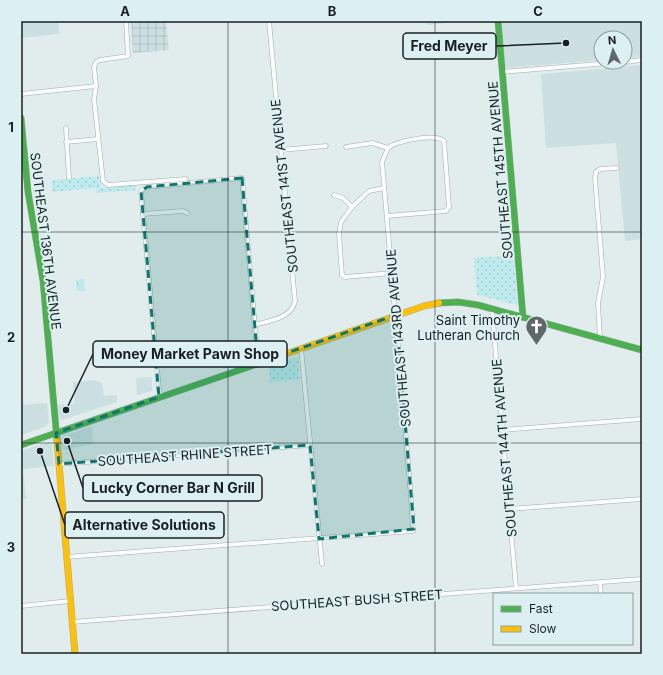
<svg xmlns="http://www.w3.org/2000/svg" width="663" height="675" font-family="Inter,sans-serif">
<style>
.built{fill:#cce0e1}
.industrial{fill:url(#industrial-grid)}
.grass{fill:url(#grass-dots)}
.park{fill:url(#park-crowns)}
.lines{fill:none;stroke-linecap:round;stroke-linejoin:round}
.street-casing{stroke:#a2abab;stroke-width:5}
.fast-casing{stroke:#a2abab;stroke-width:7}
.slow-casing{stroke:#a2abab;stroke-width:7}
.street{stroke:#fafcfc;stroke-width:4}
.fast{stroke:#4caf50;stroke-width:6}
.slow{stroke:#ffc107;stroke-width:6}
.marked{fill:#0f766e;fill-opacity:0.2;stroke:#0f766e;stroke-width:3;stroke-dasharray:8 5;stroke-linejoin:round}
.grid{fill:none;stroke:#192021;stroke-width:1;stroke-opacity:0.55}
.labels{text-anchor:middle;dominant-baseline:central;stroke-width:4;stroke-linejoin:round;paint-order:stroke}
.street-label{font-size:13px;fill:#192021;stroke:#dcf0f1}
.poi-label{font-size:13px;fill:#192021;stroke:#dcf0f1;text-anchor:end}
.leader{fill:none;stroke:#192021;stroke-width:1.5}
.callout-dot{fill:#192021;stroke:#dcf0f1;stroke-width:1.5}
.callout{fill:#dcf0f1;stroke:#192021;stroke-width:1.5}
.callout-label{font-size:14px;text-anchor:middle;font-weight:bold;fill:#192021}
.neatline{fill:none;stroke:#192021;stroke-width:1.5}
.grid-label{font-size:13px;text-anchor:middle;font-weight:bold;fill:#192021}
</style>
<defs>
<pattern id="industrial-grid" width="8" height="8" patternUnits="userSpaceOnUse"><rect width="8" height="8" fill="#cce0e1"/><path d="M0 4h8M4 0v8" fill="none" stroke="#afc0c1"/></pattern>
<pattern id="grass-dots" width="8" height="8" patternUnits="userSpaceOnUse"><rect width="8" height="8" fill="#beebee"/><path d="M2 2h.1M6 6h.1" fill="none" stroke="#a3c9cc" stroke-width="1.8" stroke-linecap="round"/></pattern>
<pattern id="park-crowns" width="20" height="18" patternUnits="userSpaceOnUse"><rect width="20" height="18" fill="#beebee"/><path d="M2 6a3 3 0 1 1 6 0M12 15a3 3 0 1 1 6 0" fill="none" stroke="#a3c9cc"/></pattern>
</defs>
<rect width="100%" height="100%" fill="#e1ecec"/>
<g class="built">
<polygon points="21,21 58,21 59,34 21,38"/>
<polygon points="427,21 466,21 427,25"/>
<polygon points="501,21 642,21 642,57 625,58 625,38 601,38 601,60 507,68 505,65"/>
<polygon points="642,65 642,239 625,241 616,143 546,148 541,74"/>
<polygon points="152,377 152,391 137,395 136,378"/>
<polygon points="95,380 102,383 104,396 117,395 117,402 62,420 59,417 58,405 74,404 73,382"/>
<polygon points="47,403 49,422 47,426 21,435 21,405"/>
<polygon points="92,426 93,444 63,450 61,440 64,436"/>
<polygon points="48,442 52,445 54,466 23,469 26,499 21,499 21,451"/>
</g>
<polygon class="industrial" points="131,21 166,21 169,50 133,53"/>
<g class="grass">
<polygon points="99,176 101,188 136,184 136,190 96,193 96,188 52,192 51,180"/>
<polygon points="513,255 518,305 477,295 474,258"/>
<polygon points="294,358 298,358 299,379 270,382 269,367"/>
</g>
<polygon class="park" points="84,279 85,291 77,291 76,280"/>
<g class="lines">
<defs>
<g id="street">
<polyline points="126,21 128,56 100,60 96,62 94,67 96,86 94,99 103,181 108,185 186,179"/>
<polyline points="625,62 642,60"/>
<polyline points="502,72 621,62"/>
<polyline points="21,94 96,86"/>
<polyline points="66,128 69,178"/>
<polyline points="66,142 98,139"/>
<path d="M346,147L372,143L388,148C397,141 435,133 444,141L449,207L446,211L387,216"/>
<polyline points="280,150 326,146"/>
<polyline points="384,188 369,191 352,207 341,222 339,234 342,275 345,277 392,273"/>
<polyline points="334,195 343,198 352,207"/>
<polyline points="143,214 183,211 187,213"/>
<polyline points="492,309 516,588"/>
<path d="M254,325C269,321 292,318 295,301L269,21"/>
<polyline points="600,338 598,303 603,277 595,178 596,172 600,169 617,168"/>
<polyline points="301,348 322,564"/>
<polyline points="161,396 159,390 141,191 147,187 242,178 258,363"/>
<polyline points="503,430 642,419"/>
<polyline points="59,464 310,445"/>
<polyline points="509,509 642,499"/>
<polyline points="66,557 413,531 411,497 382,162 388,148"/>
<polyline points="600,582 601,594"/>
<polyline points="21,606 70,601"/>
<polyline points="72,622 642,579"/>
</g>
<g id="fast">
<polyline points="498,21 523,317"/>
<polyline points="21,118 28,192 43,281 57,440"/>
<polyline points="439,303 458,302 478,305 642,350"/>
<polyline points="21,445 257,364"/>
</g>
<g id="slow">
<polyline points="257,364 424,306 439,303"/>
<polyline points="57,440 75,654"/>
</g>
</defs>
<use href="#street" class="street-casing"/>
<use href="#fast" class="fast-casing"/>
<use href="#slow" class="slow-casing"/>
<use href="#street" class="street"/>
<use href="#fast" class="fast"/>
<use href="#slow" class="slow"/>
</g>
<path class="marked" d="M242,178L258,363L396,315L414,529L319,539L310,445L59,464L56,433L159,397L141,191L147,187Z"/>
<path class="grid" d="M228,21V654M435,21V654M21,232H642M21,443H642"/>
<defs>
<symbol id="church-pin" viewBox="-11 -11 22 30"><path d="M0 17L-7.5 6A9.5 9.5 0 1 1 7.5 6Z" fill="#5f6768" stroke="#dcf0f1"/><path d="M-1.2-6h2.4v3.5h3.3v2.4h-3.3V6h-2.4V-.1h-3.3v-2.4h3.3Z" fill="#fff"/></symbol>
</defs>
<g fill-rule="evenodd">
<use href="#church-pin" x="524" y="314" width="25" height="34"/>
</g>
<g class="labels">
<g class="street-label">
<text transform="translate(500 170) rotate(-95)">SOUTHEAST 145TH AVENUE</text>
<text transform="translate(284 186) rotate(-96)">SOUTHEAST 141ST AVENUE</text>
<text transform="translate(46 241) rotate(83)">SOUTHEAST 136TH AVENUE</text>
<text transform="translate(398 338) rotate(-95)">SOUTHEAST 143RD AVENUE</text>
<text transform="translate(504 448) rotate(-95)">SOUTHEAST 144TH AVENUE</text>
<text transform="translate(185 455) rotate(-4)">SOUTHEAST RHINE STREET</text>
<text transform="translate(357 600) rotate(-4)">SOUTHEAST BUSH STREET</text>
</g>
<g class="poi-label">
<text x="520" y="320">Saint Timothy<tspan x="520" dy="15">Lutheran Church</tspan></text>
</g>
</g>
<path class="leader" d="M566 43L496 46M66 410L93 354M67 441L83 488M40 451L65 525"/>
<g class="callout-dot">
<circle cx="566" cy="43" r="4"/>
<circle cx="66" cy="410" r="4"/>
<circle cx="67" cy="441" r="4"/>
<circle cx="40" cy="451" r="4"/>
</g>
<g class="callout">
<rect x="403" y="33" width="93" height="26" rx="4"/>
<rect x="93" y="341" width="194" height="26" rx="4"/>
<rect x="83" y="475" width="179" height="26" rx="4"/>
<rect x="65" y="512" width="159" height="26" rx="4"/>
</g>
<g class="callout-label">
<text x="449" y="51">Fred Meyer</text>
<text x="190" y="359">Money Market Pawn Shop</text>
<text x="173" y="493">Lucky Corner Bar N Grill</text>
<text x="144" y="530">Alternative Solutions</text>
</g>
<rect width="663" height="675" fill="none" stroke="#dcf0f1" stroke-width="44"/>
<rect x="493" y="593" width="140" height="52" fill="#dcf0f1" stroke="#8e9d9e"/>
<rect x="501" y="606" width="20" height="6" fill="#4caf50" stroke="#8e9d9e"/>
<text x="529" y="613" font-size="12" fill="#192021">Fast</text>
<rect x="501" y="626" width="20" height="6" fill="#ffc107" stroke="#8e9d9e"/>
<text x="529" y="633" font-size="12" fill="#192021">Slow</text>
<g transform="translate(613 50) rotate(355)"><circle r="19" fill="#dcf0f1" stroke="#8e9d9e"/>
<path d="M0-3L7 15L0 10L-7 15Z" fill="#5f6768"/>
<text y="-6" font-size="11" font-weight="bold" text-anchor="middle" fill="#192021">N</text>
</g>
<rect x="22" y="22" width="619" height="631" class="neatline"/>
<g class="grid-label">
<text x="125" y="16">A</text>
<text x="332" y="16">B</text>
<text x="538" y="16">C</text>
<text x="11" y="132">1</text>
<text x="11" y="342">2</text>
<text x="11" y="552">3</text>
</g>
</svg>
